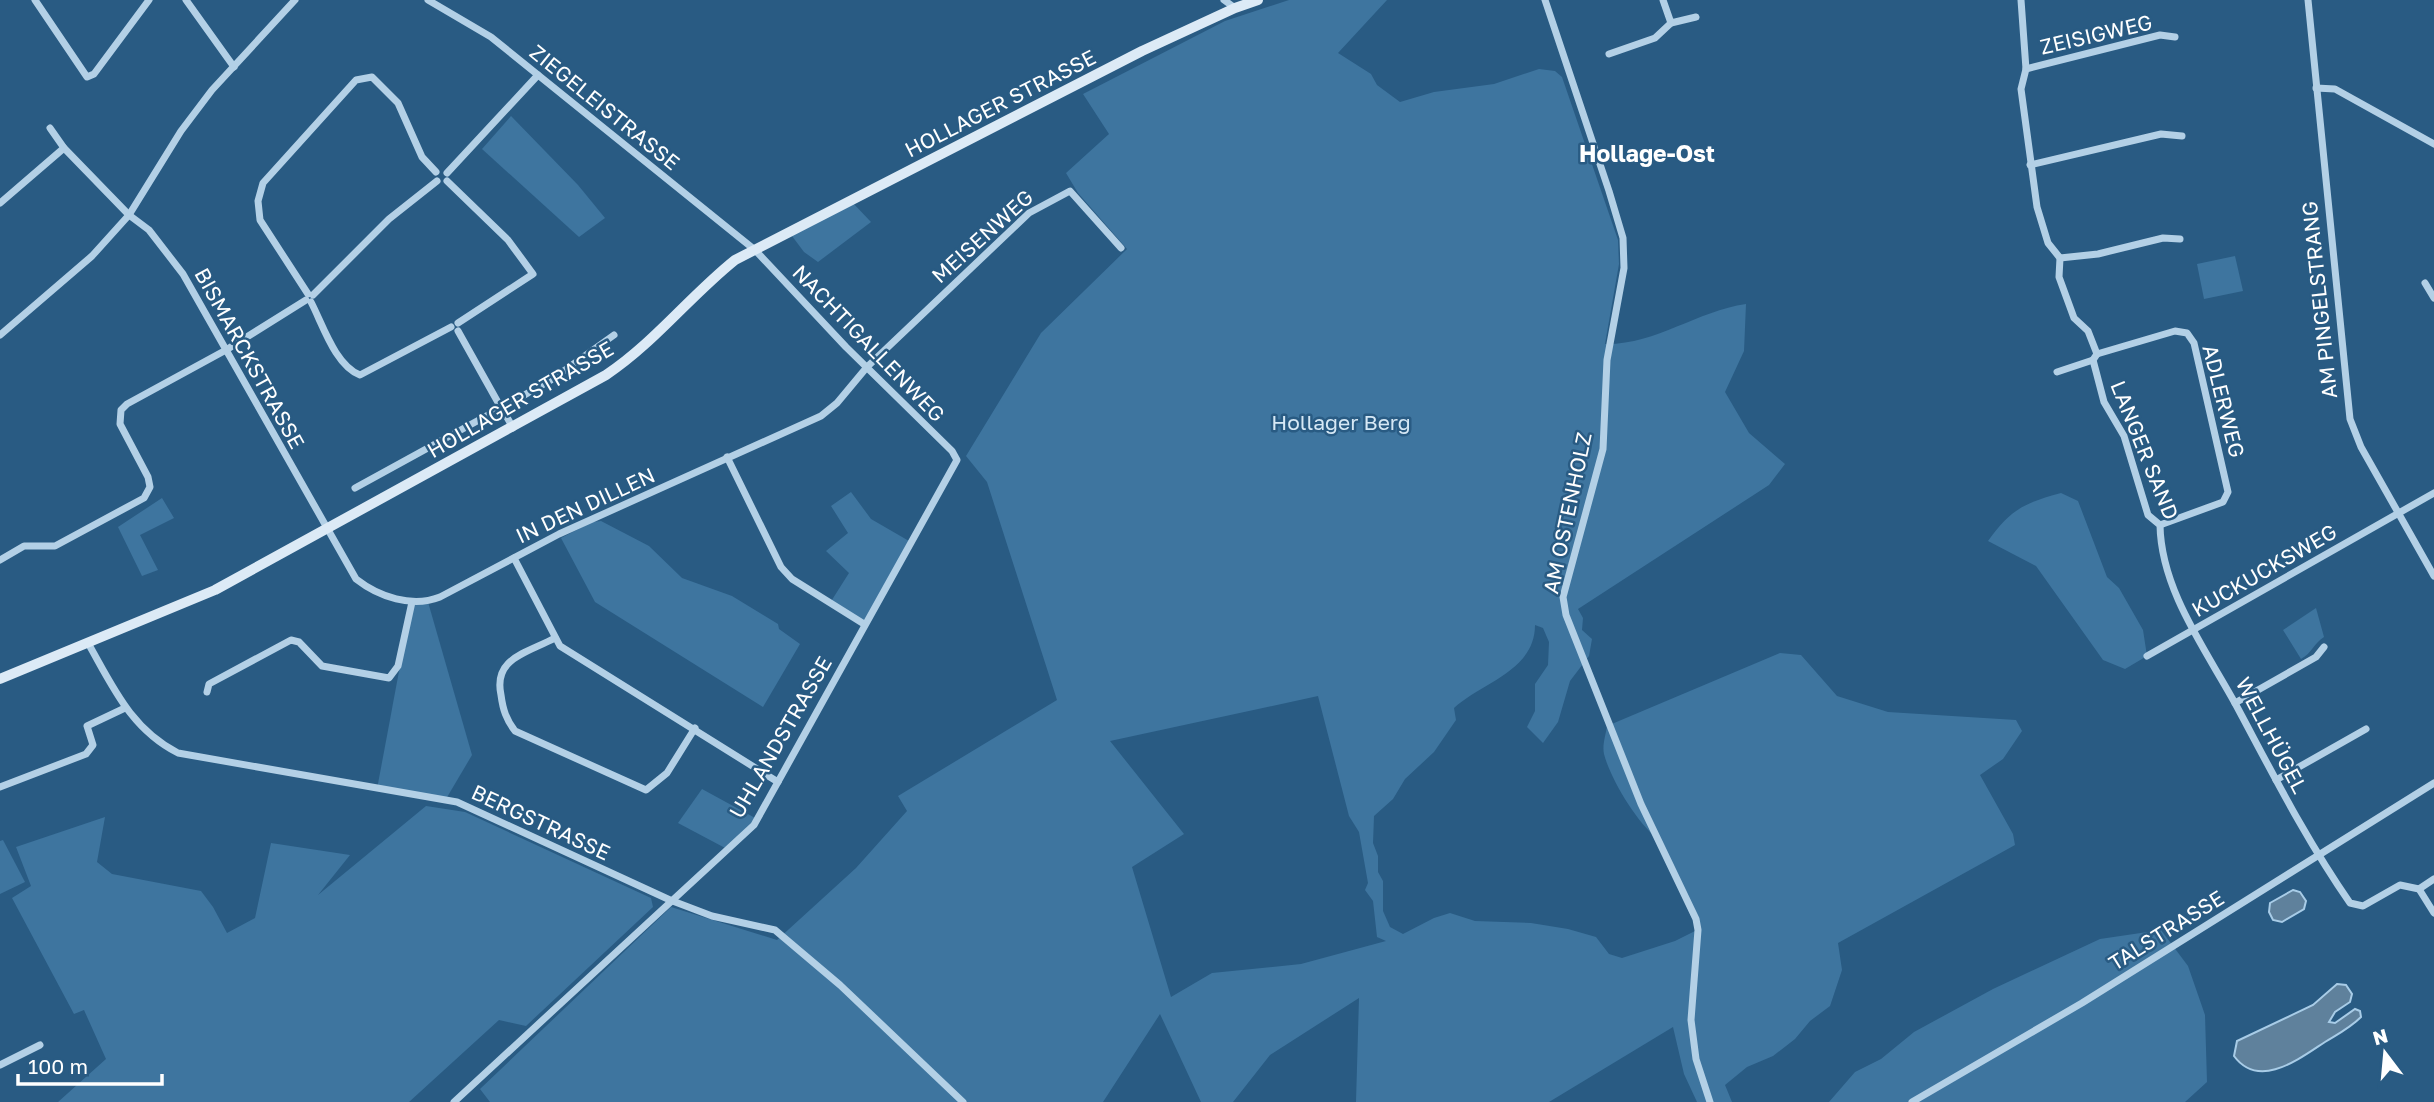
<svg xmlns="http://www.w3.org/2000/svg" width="2434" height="1102" font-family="'Golos Text',sans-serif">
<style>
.green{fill:#3e759f;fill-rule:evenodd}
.water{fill:#5f819c;stroke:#a8cce7;stroke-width:2}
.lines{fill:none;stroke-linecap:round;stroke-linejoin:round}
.minor{stroke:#b3d0e6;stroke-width:7}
.secondary{stroke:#dceaf6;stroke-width:10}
.labels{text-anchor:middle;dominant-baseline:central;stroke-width:5;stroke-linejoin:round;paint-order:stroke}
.street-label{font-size:21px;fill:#fff;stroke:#295b83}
.park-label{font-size:21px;fill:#d6e8f5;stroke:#295b83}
.neighbourhood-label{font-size:23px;font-weight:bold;fill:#fff;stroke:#295b83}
</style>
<rect width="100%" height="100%" fill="#295b83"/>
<g class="green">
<path d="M1289,0H1387L1338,53L1371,74L1377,85L1400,102L1434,92L1494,84L1539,69L1555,71L1562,77L1618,240L1619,264L1605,344C1655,345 1697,311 1746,304L1744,351L1725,392L1749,433L1785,464L1769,485L1578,609L1583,618L1582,630L1592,639L1589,656L1570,681L1558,722L1543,743L1527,727L1535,711V684L1548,665L1549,642L1543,628L1535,625C1535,671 1482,682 1454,708L1456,720L1434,752L1405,779L1393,799L1374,816L1373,843L1378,856V872L1383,881V911L1390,927L1403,934L1434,918L1450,913L1475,921L1531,923L1568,929L1596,937L1609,954L1622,958L1675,941L1697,930L1657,838C1637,823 1610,778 1604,754C1602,745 1606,734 1607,726L1780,653L1801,655L1837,696L1888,712L2016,720L2022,731L2003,759L1980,775L2013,834L2015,845L1838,943L1842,970L1830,1006L1810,1021L1795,1039L1773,1056L1747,1067L1725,1085L1732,1102H1697L1684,1074L1673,1027L1549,1102H1356L1359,998L1270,1055L1233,1102H1201L1160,1014L1103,1102H490L480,1089L671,907L777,940L856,868L907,811L898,796L1057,700L987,482L966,456L1041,333L1127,249L1078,193L1066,173L1109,134L1083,94L1225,21ZM1318,696L1349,816L1359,832L1368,883L1365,890L1373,901L1377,937L1386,941L1301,964L1212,973L1171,997L1132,867L1184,834L1110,741Z"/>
<polygon points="511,116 578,185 605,218 579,237 482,149"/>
<polygon points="851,201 871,222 818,262 804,252 789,232"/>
<polygon points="2235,256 2243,291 2204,299 2197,264"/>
<polygon points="851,492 871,519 909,541 864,624 830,603 849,573 826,551 848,533 831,506"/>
<path d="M2061,493L2078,501L2107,577L2119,588L2143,630L2147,656L2125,669L2103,660L2036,566L1988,541C2010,510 2024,503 2061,493Z"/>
<polygon points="162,498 174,518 140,535 158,570 142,576 118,527"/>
<polygon points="601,521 649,546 682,578 732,596 778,624 779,629 800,644 763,707 595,602 561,538 592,522"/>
<polygon points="412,602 428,602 472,755 446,799 377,789"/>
<path d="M2316,608L2324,637C2314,643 2312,653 2301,659L2283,630Z"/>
<polygon points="702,789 757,819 727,849 678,823"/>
<polygon points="426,806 465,812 651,898 653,907 526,1026 499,1020 409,1102 58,1102 106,1059 84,1010 74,1014 12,898 31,886 16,847 105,817 97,862 112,874 201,891 213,907 227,933 255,918 271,843 350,855 318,895"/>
<polygon points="3,840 25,882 0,894 0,841"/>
<polygon points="2161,930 2188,966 2205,1015 2207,1082 2185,1102 1829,1102 1855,1072 1881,1059 1914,1032 1993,989 2100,939"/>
</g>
<g class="water">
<polygon points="2293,890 2300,892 2306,901 2304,909 2282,922 2273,920 2269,912 2270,903"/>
<path d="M2337,984L2346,985L2352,994L2350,1002L2335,1012L2329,1022L2335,1023L2355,1009L2360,1011L2361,1017C2350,1028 2338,1034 2325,1042C2299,1059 2259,1090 2234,1056L2237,1041L2313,1005Z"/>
</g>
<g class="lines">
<g class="minor">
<polyline points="35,0 87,77 94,74 149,0"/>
<polyline points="186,0 234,67"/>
<polyline points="428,0 491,37 755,250 846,347 952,451 957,460 754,825 454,1102"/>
<polyline points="1224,0 1235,8"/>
<polyline points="1545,0 1609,191 1623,238 1624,268 1607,360 1603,449 1563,597 1566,615 1641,804 1696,919 1698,930 1691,1020 1696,1059 1710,1102"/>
<polyline points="1663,0 1671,23 1696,17"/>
<path d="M2021,0L2026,69L2021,89L2037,207L2048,243L2060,258L2059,277L2074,318L2088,331L2097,354L2093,360L2104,402L2124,436L2148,515L2160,525C2161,590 2206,650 2236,705C2272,772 2306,840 2350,903L2363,906L2400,885L2419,889L2434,913"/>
<polyline points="2308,0 2350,419 2361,447 2434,576"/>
<polyline points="1609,54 1655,38 1671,23"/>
<polyline points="2026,69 2160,35 2175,37"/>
<polyline points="2316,88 2335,89 2434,144"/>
<path d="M50,128L64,148L129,215L149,230L183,274L356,579C379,597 412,608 440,597L559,534L821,416L837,403L867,367L1029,213L1070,191L1121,248"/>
<polyline points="2030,165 2161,134 2182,136"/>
<polyline points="447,173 538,75"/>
<polyline points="447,181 508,240 533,274 458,323"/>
<polyline points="0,203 64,148"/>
<polyline points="2060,258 2098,254 2163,238 2180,239"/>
<polyline points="2425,283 2434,298"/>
<polyline points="308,294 260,220 258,201 263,183 356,80 372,77 398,103 422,157 436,172"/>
<polyline points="313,295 389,219 437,181"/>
<path d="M311,302C323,325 335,365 360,375L451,327"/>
<polyline points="458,331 500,406"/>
<polyline points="0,335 92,256 129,215 181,131 212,90 295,0"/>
<polyline points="2097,354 2175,331 2187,333 2194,343 2228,492 2223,502 2160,525"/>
<polyline points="2057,372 2093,360"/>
<polyline points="503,407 551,380 614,335"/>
<polyline points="503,410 513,428"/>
<polyline points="727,457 781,567 792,579 864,624"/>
<polyline points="355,488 499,409"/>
<polyline points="514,558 560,646 778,782"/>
<polyline points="0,560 24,546 55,546 144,498 150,487 148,477 120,424 121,410 127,404 226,350 306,300"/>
<path d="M555,638C527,653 493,658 501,695C503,710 506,719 515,731L646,790L667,773L695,728"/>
<path d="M88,643C113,687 131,729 178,753L457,802L670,900L712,916L775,930L840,985L963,1102"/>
<polyline points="2147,656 2434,493"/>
<polyline points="207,692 209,684 291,640 299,642 322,666 389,678 398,666 412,602"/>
<polyline points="2235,703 2316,657 2324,647"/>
<polyline points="2276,780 2366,729"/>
<polyline points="0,787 86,754 93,745 87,726 125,708"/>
<polyline points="2419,889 2434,879"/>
<polyline points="0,1065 40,1045"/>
<polyline points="1912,1102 2082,1003 2434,783"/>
</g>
<path class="secondary" d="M0,679L215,590L606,375C654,343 690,296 735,260L1142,51L1235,8L1258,0"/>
</g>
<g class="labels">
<g class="street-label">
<text transform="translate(2096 34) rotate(-13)">ZEISIGWEG</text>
<text transform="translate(1000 103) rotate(-27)">HOLLAGER STRASSE</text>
<text transform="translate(605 107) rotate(39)">ZIEGELEISTRASSE</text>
<text transform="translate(982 236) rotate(-42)">MEISENWEG</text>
<text transform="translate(2319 300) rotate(-96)">AM PINGELSTRANG</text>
<text transform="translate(869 343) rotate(46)">NACHTIGALLENWEG</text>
<text transform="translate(250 358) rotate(61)">BISMARCKSTRASSE</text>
<text transform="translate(520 399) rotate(-30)">HOLLAGER STRASSE</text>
<text transform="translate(2224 401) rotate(76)">ADLERWEG</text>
<text transform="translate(2145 450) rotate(68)">LANGER SAND</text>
<text transform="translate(585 505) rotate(-25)">IN DEN DILLEN</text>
<text transform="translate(1567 513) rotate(-78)">AM OSTENHOLZ</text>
<text transform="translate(2264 570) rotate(-30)">KUCKUCKSWEG</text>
<text transform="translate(2272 735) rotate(62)">WELLHÜGEL</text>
<text transform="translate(780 737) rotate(-60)">UHLANDSTRASSE</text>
<text transform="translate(541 822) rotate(25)">BERGSTRASSE</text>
<text transform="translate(2166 930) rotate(-32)">TALSTRASSE</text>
</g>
<g class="park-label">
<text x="1341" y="422">Hollager Berg</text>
</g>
<g class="neighbourhood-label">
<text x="1647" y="153">Hollage-Ost</text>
</g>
</g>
<g transform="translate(2385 1053) rotate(344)" stroke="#295b83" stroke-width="5" paint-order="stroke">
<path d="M0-5L12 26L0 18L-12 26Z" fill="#ffffff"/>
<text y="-10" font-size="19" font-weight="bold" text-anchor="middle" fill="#ffffff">N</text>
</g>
<path d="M18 1074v10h144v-10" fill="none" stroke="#ffffff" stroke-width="3.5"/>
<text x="28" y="1074" font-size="21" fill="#ffffff" stroke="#295b83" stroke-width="5" paint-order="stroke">100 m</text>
</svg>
